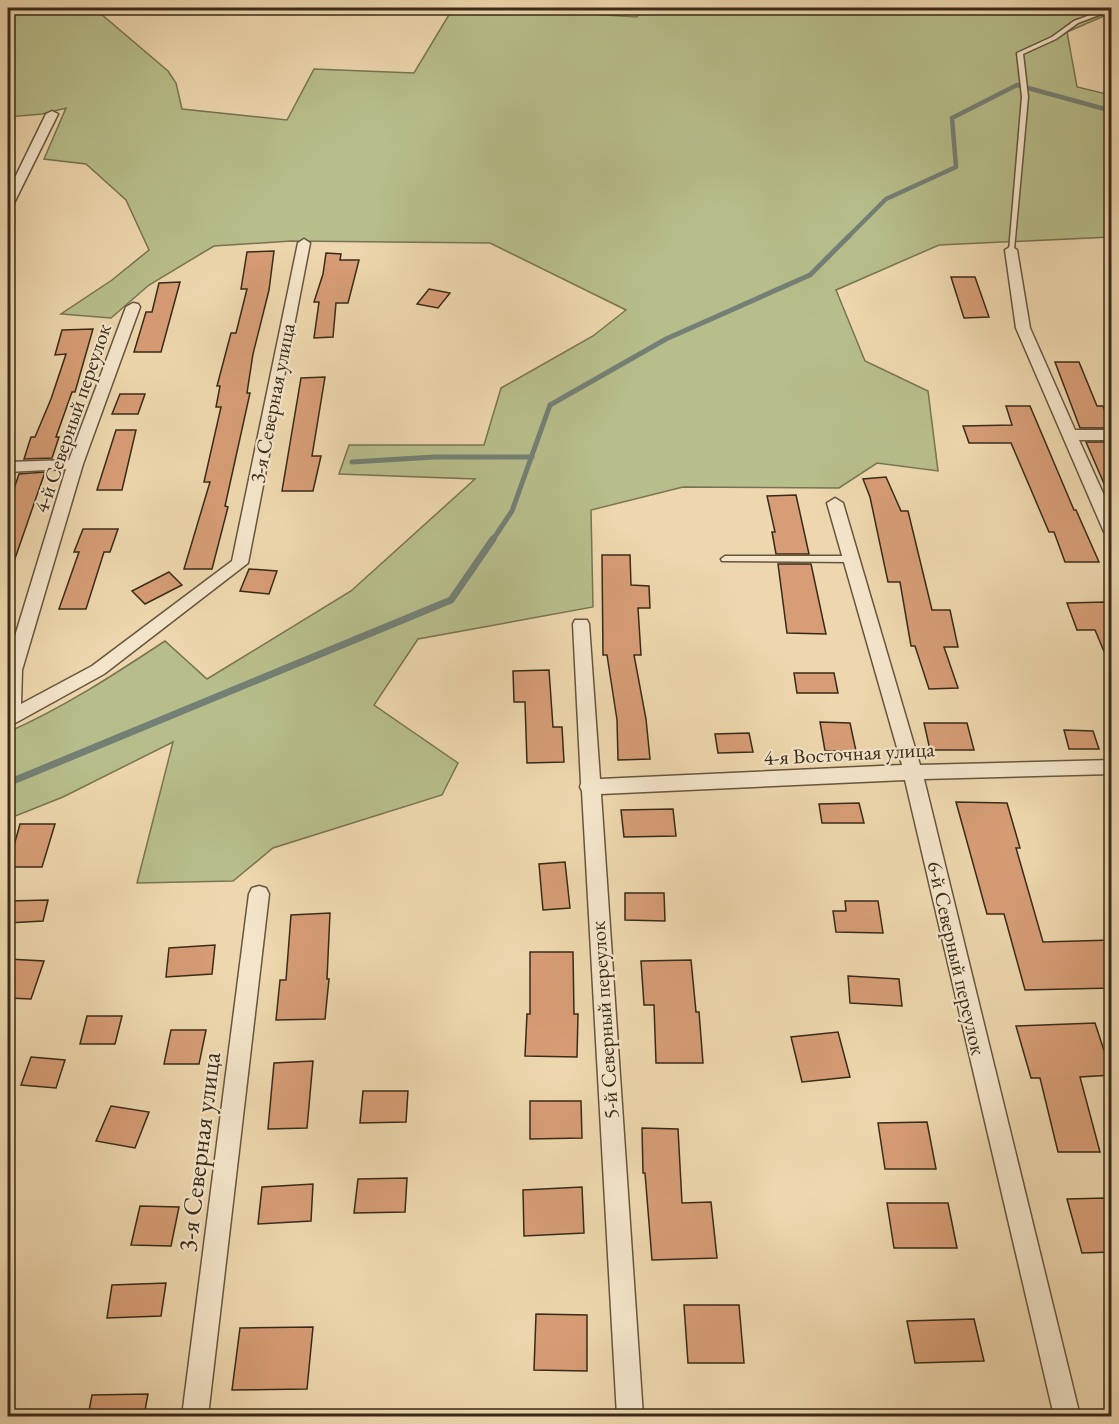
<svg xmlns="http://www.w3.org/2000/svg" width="1119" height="1424" font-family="'EB Garamond',serif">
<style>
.green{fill:#b7be8b;stroke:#787452;stroke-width:1.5}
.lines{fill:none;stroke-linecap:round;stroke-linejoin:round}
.stream-far2{stroke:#748075;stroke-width:4.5}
.stream-far1{stroke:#748075;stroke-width:5}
.stream{stroke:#748075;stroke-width:7}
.building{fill:#d79d76;stroke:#382b19;stroke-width:1.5}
.service-casing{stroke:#66563e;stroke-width:3}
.minor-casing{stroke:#66563e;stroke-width:3}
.service{fill:#f4e5ca;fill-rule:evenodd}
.minor{fill:#f4e5ca;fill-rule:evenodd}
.labels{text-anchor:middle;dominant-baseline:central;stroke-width:4.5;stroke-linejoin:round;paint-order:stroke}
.street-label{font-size:21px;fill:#382b19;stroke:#f4e5ca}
.near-street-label{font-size:26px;fill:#382b19;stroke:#f4e5ca}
</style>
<rect width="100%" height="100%" fill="#eed7ae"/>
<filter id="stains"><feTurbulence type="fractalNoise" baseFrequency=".00333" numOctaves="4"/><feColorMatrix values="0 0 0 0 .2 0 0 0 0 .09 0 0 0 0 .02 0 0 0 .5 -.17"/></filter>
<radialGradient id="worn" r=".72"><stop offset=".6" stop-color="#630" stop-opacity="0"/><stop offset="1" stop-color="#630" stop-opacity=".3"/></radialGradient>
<path class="green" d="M8,8H94L168,71L176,83L182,109L287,120L314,69L414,73L453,8H493L637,17L643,8H1106L1111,13L1067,32L1077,87L1111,95V237L939,245L836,290L865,361L928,391L938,471L877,463L839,488L683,487L591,510L593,607L418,639L374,705L458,763L442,795L273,848L233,881L137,883L173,742L63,797L8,819V732C63,708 115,674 165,641L207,679L351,591L475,479L339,474L349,445H484L501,388L593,336L626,310L490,243L291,241L214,246L149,285L111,318L61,314L112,280L149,250L126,200L86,164L44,159L66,108L42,114L8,117Z"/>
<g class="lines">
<polyline class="stream-far2" points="847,238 886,199 956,167 952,118 1017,85 1112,111"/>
<g class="stream-far1">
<polyline points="352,462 434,457 532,457"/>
<polyline points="492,541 512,511 550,405 666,339 810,275 849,236"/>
</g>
<polyline class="stream" points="8,783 451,600 493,539"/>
</g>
<g class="building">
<polygon points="274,251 269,290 253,354 247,393 250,393 225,506 228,507 212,569 184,569 210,482 204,482 221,407 216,407 220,386 217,386 231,333 236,333 247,289 241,289 247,252"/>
<polygon points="326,253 341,254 340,260 359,260 348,303 336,303 333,337 314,338 319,302 314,302 323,274"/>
<polygon points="951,277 975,277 989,317 964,318"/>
<polygon points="180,282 161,352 134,352 146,312 152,312 159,283"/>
<polygon points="429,289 450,293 438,308 417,304"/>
<polygon points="93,329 75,392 72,392 56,437 59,437 52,458 24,459 31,437 35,437 51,399 66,354 55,355 62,330"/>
<polygon points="1055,362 1079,362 1097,406 1103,406 1111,428 1080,428"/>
<polygon points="325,377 312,456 321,456 313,491 282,491 301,378"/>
<polygon points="120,394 145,394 138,414 112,414"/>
<polygon points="1006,406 1030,406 1074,510 1076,510 1099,562 1065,562 1054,532 1049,532 1011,443 969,443 963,426 1012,425"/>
<polygon points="116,430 136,430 122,490 97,490"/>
<polygon points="1086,442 1112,442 1112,502"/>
<polygon points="45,472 11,570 8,569 8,506 19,474"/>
<polygon points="886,477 901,511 908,511 932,610 950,610 958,647 944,647 958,688 929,689 915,646 911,646 900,582 888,582 870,497 863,479"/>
<polygon points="796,495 809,554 776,554 772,532 775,532 767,496"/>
<polygon points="83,529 118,529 110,552 104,552 86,609 59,609 79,552 74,552"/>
<polygon points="602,555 630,555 631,585 649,586 650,608 638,608 641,655 634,655 646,719 650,759 618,760 617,720 607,655 603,655"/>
<polygon points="778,564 811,564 826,634 787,633"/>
<polygon points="249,569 277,571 269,594 240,591"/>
<polygon points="169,572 182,585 145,604 132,591"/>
<polygon points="1105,602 1112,619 1111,668 1095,630 1077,630 1067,603"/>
<polygon points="549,670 553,727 562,727 564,762 527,763 525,702 514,702 513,671"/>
<polygon points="794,673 834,673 838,693 797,693"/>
<polygon points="820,722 850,723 856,751 825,751"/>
<polygon points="924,723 967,723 974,750 930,750"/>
<polygon points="1064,730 1093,731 1099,749 1069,749"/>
<polygon points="749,733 753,752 718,753 715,734"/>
<polygon points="956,802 1007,803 1020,848 1016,848 1043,942 1112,940 1112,988 1025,990 1004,914 987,914"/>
<polygon points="859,803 864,823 822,823 819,804"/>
<polygon points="673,809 676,836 624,837 621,810"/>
<polygon points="20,824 55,824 42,867 8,867"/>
<polygon points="565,862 570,908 543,910 539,864"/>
<polygon points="625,893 664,893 665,921 625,920"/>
<polygon points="48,900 43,921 8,923 8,901"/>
<polygon points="845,901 878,901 883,933 836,932 833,911 846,911"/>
<polygon points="330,913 327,979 329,979 325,1019 276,1020 280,980 286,980 291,915"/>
<polygon points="215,945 212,974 166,977 169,948"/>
<polygon points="530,952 573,952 574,1014 578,1014 577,1057 525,1056 527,1014 530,1014"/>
<polygon points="8,959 44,961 31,999 8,998"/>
<polygon points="691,960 696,1012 699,1012 703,1063 656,1063 654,1005 644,1005 641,961"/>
<polygon points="848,976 899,979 902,1006 850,1003"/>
<polygon points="87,1016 122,1016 115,1044 80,1044"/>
<polygon points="1095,1023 1112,1075 1080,1077 1100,1152 1058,1152 1040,1078 1031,1078 1016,1026"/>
<polygon points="171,1030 206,1030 199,1064 164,1064"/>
<polygon points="838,1032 850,1077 802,1082 791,1037"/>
<polygon points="31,1057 65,1060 56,1088 21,1085"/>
<polygon points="313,1061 307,1128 268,1129 274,1063"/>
<polygon points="363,1091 408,1091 406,1122 360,1123"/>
<polygon points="530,1101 581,1101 582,1138 530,1139"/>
<polygon points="111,1106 149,1112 135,1148 96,1141"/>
<polygon points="927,1122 936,1169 885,1169 878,1123"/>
<polygon points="642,1128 678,1129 682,1203 711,1202 717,1258 652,1260 645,1173 643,1173"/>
<polygon points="407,1178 405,1212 354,1213 358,1179"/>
<polygon points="313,1184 311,1221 258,1224 262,1187"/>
<polygon points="582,1187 584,1233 524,1236 523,1190"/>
<polygon points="1106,1198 1112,1218 1112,1252 1082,1253 1067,1199"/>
<polygon points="887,1203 948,1203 957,1248 894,1248"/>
<polygon points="140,1206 179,1207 171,1246 131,1245"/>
<polygon points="166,1283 161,1316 107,1318 112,1285"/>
<polygon points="684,1305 739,1305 744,1363 688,1363"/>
<polygon points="536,1314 587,1315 587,1371 534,1370"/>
<polygon points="974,1319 984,1361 915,1363 907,1321"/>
<polygon points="313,1327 307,1389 232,1390 240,1328"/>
<polygon points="148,1394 144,1416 88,1416 92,1395"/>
</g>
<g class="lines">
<defs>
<g id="service">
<polygon points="1109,8 1112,8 1112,10 1078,23 1056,39 1023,54 1028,97 1014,250 1009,251 1022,97 1017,53 1052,37 1074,21"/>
<polygon points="725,556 851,556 855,559 851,562 722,561 721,559"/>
</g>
<g id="minor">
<polygon points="52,111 58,114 14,203 8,207 8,192 46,114"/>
<polygon points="304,239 310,243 248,563 104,674 8,727 8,659 66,469 8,472 8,462 69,460 126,307 133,303 138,304 140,307 83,464 22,670 21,704 92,666 232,561 298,243"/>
<polygon points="1011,246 1017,250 1030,328 1075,430 1112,430 1112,440 1079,440 1112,513 1112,537 1104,532 1016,328 1005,250"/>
<polygon points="835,498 843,503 920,765 1112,760 1112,774 924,779 1080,1416 1054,1416 905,780 601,794 643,1416 617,1416 582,791 580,787 581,783 573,624 575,620 587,620 589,624 600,779 902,765 827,503"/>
<polygon points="259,886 266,888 269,894 208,1416 182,1416 249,894 252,888"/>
</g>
</defs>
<use href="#service" class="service-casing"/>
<use href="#minor" class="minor-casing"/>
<use href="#service" class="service"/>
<use href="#minor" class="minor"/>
</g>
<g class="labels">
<g class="street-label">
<text transform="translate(272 403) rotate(-79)">3-я Северная улица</text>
<text transform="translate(72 418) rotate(-71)">4-й Северный переулок</text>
<text transform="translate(849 753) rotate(-3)">4-я Восточная улица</text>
<text transform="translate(957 958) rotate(77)">6-й Северный переулок</text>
<text transform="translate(604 1020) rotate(-94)">5-й Северный переулок</text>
</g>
<g class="near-street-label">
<text transform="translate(199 1152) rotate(-83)">3-я Северная улица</text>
</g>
</g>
<rect width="1119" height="1424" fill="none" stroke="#eed7ae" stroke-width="30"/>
<rect x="9" y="9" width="1101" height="1406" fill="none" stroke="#382b19" stroke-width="3"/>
<rect x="15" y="15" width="1089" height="1394" fill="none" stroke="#382b19" stroke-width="1.5"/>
<rect width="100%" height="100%" filter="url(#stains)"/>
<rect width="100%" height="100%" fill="url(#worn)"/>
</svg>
